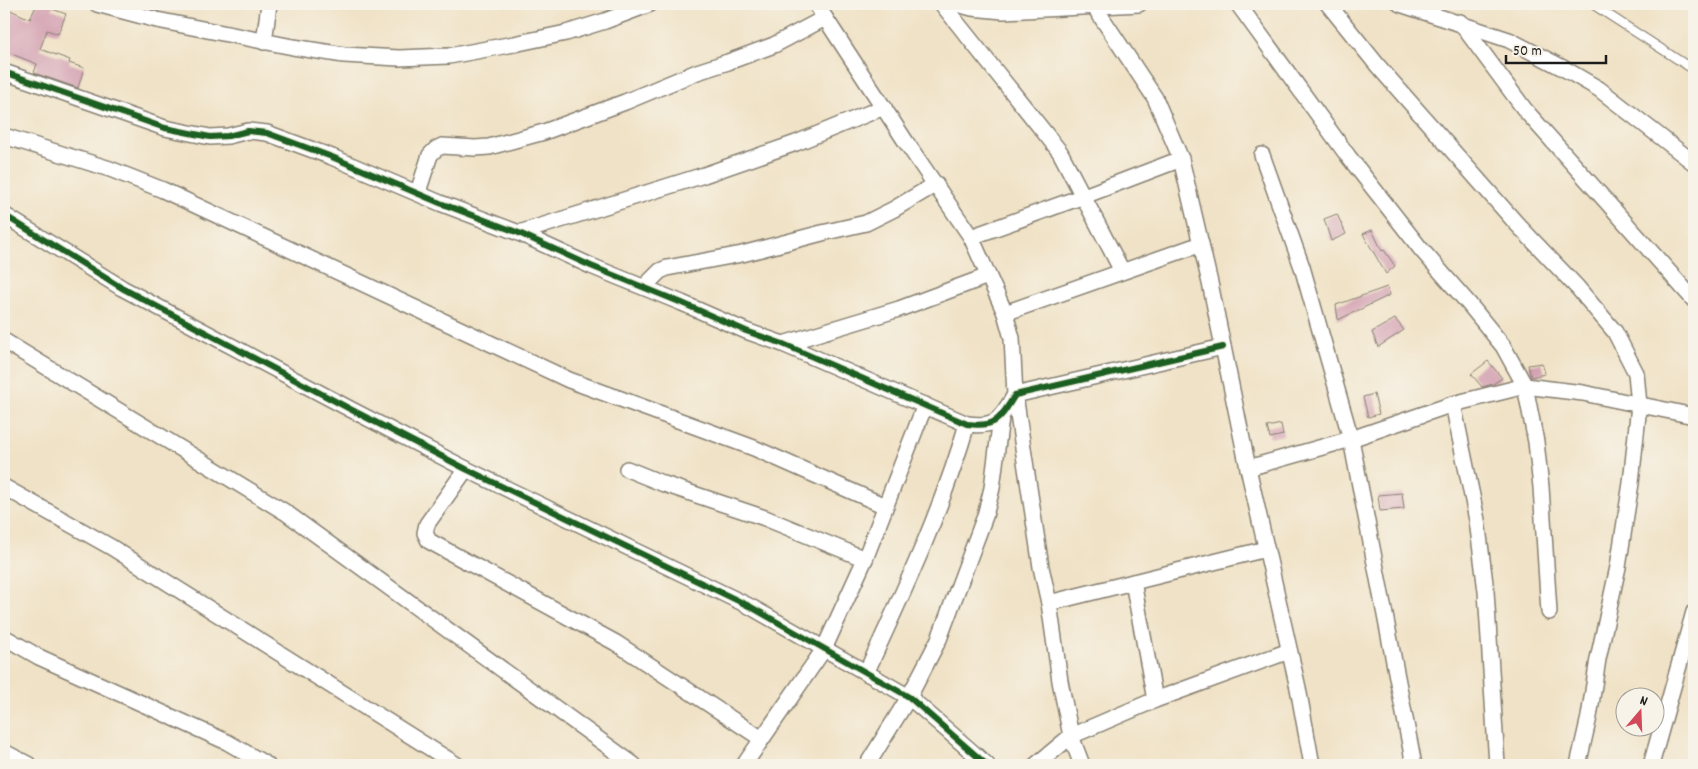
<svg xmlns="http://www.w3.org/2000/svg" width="1698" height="769" font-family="Dekko,sans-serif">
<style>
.building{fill:#d4a3b3}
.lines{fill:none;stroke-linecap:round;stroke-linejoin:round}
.service-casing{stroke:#867f71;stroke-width:10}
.minor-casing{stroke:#867f71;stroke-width:18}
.service{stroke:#fff;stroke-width:8}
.minor{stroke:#fff;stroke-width:15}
.cycleway-casing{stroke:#f7f3e8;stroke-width:9}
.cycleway{stroke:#1b5e20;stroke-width:6}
</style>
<rect width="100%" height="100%" fill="#f7f3e8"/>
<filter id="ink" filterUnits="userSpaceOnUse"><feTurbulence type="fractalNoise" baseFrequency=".02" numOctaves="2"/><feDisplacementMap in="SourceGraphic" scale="10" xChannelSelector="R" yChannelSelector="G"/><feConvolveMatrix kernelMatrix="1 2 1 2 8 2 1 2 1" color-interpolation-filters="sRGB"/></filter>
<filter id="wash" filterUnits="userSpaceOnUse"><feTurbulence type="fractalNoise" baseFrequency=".0096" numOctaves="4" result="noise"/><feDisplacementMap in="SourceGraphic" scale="20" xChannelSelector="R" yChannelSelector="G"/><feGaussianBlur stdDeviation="1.12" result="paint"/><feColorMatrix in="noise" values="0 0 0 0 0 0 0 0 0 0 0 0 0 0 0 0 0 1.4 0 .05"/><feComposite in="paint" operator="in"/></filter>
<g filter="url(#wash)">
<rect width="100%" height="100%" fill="#f0e2c6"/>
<g id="blocks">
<g class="building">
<polygon points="37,4 54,4 52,9 66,14 58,34 47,30 40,49 70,60 69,63 84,68 78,88 34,73 37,64 4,51 4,7 30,19"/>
<polygon points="1337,214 1346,234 1331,241 1324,219"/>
<polygon points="1372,230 1382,251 1384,250 1395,266 1386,274 1363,234"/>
<polygon points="1387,287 1390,295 1338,320 1336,305"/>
<polygon points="1395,319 1404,330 1378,347 1372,332"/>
<polygon points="1488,361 1502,378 1493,384 1482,387 1471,374"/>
<polygon points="1542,363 1545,374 1531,377 1528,365"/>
<polygon points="1374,394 1379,414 1368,417 1363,397"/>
<polygon points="1281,424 1283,435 1270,438 1267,427"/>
<polygon points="1402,493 1404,509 1380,511 1378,495"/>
</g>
</g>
</g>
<g filter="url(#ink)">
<use href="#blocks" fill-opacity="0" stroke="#867f71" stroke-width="1"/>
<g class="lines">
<defs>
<polyline id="service" points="1592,4 1694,70"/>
<g id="minor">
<polyline points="97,4 157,20 293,47 344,55 399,58 449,56 514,44 566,33 605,21 650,4"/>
<polyline points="816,4 906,142 971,237 1005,313 1012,338 1015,395 1041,567 1049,603 1060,681 1071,736 1082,765"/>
<polyline points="942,4 1060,152 1122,271"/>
<polyline points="957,4 972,8 1003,11 1139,4"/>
<polyline points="1238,4 1348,156 1420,248 1469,304 1503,346 1525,386 1536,442 1541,487 1549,612"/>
<polyline points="1328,4 1378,66 1516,223 1577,287 1615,332 1636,373 1639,405 1631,483 1618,567 1598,659 1589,717 1578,765"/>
<polyline points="1400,4 1509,40 1563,68 1599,89 1694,163"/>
<polyline points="1094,6 1155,98 1181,159 1210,283 1248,468 1298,688 1312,765"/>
<polyline points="1460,22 1525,110 1694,300"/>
<polyline points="264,42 269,4"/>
<path d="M4,72L165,128L210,137L228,136L248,131L267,133L332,157L440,203L519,233L591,266L682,303L746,331L783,344L967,424C998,428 1000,418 1015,395L1223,347"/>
<polyline points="4,136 110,169 163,190 569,380 754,448 885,506"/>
<polyline points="1262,155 1302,267 1351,439 1414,765"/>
<polyline points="418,192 430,155 436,149 442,146 475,148 489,147 544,132 625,102 697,72 728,62 774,45 825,18"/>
<polyline points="4,215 122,288 350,409 466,469 751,607 909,697 987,765"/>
<polyline points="519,233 704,175 796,143 884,107"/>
<polyline points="971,237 1084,196 1181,159"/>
<polyline points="644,287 660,271 667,268 742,254 822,233 866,223 894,209 936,184"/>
<polyline points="1005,313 1201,244"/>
<polyline points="4,341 285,512 634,765"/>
<polyline points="783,344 899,309 988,276"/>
<polyline points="1453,404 1477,520 1486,591 1497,765"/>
<polyline points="1248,468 1351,439 1453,404 1525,386 1583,393 1694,416"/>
<polyline points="466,469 427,524 425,533 429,541 616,643 762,739"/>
<polyline points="627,469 664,484 765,518 865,559"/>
<polyline points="4,487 111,547 457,765"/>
<polyline points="1133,582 1155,700"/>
<polyline points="1049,603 1266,549"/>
<polyline points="4,637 39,657 227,742 267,765"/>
<path d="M866,673C904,591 942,510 967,424"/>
<polyline points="4,752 29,765"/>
<polyline points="744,765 824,649 865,559 925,405"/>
<polyline points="867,765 909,697 939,639 985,516 992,488 1001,417"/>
<polyline points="1036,765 1071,736 1155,700 1289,651"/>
<polyline points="1651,765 1694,612"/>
</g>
</defs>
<use href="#service" class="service-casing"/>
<use href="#minor" class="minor-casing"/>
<use href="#service" class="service"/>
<use href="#minor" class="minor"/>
<defs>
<g id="cycleway">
<path d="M4,72L165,128L210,137L228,136L248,131L267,133L332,157L440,203L519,233L591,266L682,303L746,331L783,344L967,424C998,428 1000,418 1015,395L1223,347"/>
<polyline points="4,215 122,288 350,409 466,469 751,607 909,697 987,765"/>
</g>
</defs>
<use href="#cycleway" class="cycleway-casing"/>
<use href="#cycleway" class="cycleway"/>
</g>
</g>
<rect width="1698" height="769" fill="none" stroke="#f7f3e8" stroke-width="20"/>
<g transform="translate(1640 712) rotate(19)"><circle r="24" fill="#f7f3e8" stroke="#9f9d96"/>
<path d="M0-4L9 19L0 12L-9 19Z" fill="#d1495b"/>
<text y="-8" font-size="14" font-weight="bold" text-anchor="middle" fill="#1c1c1c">N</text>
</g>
<path d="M1506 55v8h100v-8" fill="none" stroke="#1c1c1c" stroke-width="2.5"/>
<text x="1513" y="55" font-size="15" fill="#1c1c1c" stroke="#f7f3e8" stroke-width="4" paint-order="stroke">50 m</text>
</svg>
